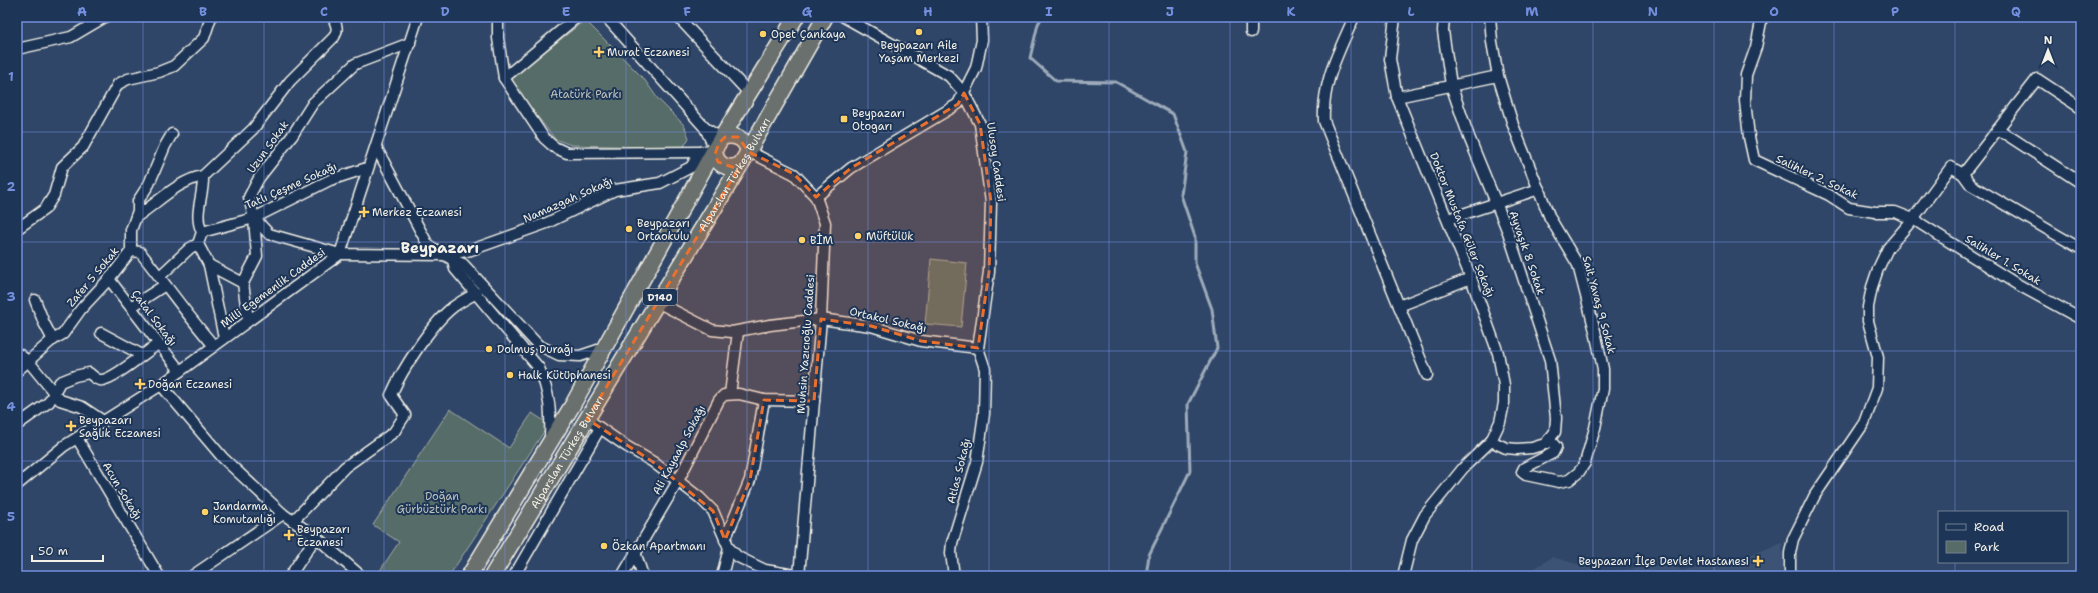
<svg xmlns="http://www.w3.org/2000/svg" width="2098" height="593" font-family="'Shantell Sans',sans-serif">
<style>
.built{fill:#3c5274}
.green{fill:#576c67;stroke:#a6aea8}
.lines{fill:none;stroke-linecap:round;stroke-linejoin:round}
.stream{stroke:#9eabba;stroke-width:3}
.minor-casing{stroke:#f4f1e8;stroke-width:13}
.highway-casing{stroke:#f4f1e8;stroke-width:18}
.minor{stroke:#1d3557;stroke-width:10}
.highway{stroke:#6b706d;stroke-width:15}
.marked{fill:#ea702d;fill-opacity:0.2;stroke:#ea702d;stroke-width:3;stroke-dasharray:8 5;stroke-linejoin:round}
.grid{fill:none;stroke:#738fde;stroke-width:1;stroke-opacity:0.55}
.poi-dot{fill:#ffd166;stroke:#1d3557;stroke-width:1.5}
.labels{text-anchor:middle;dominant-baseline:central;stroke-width:4;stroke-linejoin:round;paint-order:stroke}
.shield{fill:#1d3557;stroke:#b4b9bc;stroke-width:1}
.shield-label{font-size:10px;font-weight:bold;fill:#f4f1e8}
.poi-label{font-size:11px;fill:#f4f1e8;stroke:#1d3557;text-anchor:start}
.park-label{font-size:11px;fill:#bdc2bb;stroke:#1d3557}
.street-label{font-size:11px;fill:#f4f1e8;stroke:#1d3557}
.district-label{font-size:15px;font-weight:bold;fill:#f4f1e8;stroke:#1d3557}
.neatline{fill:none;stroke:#738fde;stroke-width:1.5}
.grid-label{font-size:13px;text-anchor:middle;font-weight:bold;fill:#738fde}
</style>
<rect width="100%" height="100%" fill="#2f4668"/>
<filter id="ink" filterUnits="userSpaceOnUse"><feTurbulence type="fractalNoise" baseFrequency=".025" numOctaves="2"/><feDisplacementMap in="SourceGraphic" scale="8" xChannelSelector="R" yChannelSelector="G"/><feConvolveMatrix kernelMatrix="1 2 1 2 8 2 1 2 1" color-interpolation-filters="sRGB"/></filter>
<g filter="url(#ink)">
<polygon class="built" points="1782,543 1783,576 1528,576 1529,572 1552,557 1606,572 1672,564 1682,571 1722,565"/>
<g class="green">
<polygon points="585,20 644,79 658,99 684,125 689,138 683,148 571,145 555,139 509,80"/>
<polygon points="931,259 967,263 961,327 925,324"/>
<polygon points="450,409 509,448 532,413 549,424 449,576 385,576 379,572 399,542 373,525"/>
</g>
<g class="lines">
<polyline class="stream" points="1042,17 1038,24 1030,58 1056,81 1116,82 1173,114 1187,152 1181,195 1195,237 1195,263 1212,309 1217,348 1188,404 1190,471 1149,555 1146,576"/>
<defs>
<g id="minor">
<polyline points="498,17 498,38 504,78 544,138 554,147 567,153 700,152"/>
<polyline points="606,17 705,128"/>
<polyline points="678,17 750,94"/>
<polyline points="844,17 949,76 964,93 980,124 991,202 989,272 978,348 985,369 984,414 977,462 952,543 951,553 954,576"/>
<polyline points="1251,17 1251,32"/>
<path d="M1354,17C1339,52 1322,81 1324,121L1427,375"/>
<polyline points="1395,17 1390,59 1397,97 1471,278 1498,353 1504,385 1504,403 1500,422 1491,441 1464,467 1425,515 1412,540 1403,576"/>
<polyline points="1444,17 1443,31 1451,85 1469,137 1508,232 1550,360 1556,418 1555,432 1545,444 1532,448 1517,449 1506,448 1491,441"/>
<polyline points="1490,17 1492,42 1498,76 1513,125 1550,218 1578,265 1595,331 1603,369 1603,389 1595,428 1585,463 1579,472 1569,480 1559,482 1526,475 1522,472 1524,468 1553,453 1556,447 1549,439"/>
<polyline points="1762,17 1756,47 1746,75 1745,101 1749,137 1754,160 1829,195 1849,208 1875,212 1895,212 1913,219 2015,283 2081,319"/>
<polyline points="17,49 71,37 105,17"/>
<polyline points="504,78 577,17"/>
<polyline points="1397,97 1498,76"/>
<polyline points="1998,129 2081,183"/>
<polyline points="376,147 428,245 453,260 463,264 538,345 559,355 580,356 604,348"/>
<polyline points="748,151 794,174 816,197 825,223 821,319 799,576"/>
<polyline points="1963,174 1971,185 2081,249"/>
<path d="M203,176C204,196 193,214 202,232L198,244L209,265L224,338"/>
<polyline points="816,197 851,168 958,104 976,68 982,40 981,17"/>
<path d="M136,217C156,204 179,180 203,176L253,129L290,81L334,37C339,29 336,25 333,17"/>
<polyline points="254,218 269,234 340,254 445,255 471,250 547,223 615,190 660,183 691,167 700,152 715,149 705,128 721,138"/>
<polyline points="1448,219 1539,189"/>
<polyline points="17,229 45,209 54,195 62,167 83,147 118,84 128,79 159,72 174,66 204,38 211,17"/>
<polyline points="202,232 254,218 330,180 367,168"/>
<path d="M131,251L140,252C165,283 187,315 214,346"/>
<path d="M453,260L455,269L539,368C550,394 551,412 550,440"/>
<polyline points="209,265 243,283"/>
<polyline points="160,276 190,248 198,244"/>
<polyline points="109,279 180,371"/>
<polyline points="35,300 44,323 53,340"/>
<polyline points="657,302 712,330 732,332 770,325 821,319 871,326 921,341 978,348"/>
<polyline points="1399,306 1471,278"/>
<polyline points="131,307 165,285"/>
<polyline points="248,320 243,283 257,256 254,218 249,197 259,178 292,136 313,103 355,64 410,43"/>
<polyline points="101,333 142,355"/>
<polyline points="17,355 20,355 29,362 60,400 82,407 103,421"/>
<polyline points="17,371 51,341 63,334 81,309 109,279 131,251 131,230 138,211 138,201 149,184 165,146 172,134"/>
<polyline points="161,385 223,458 283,514 316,537 361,576"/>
<polyline points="730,394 738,332"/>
<polyline points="587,419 626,446 653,462 700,498 713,511 729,548 738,557 765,570 801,576"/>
<path d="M17,425L49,402L60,382L75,376L89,373C93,376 97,381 102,380C114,379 146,352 158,344"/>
<polyline points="77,438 159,576"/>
<polyline points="17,485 64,446 161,385 340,254 418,17"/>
<path d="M293,521L345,467L394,432L405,415L391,395C402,370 431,324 453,307C460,302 469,297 477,293"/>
<polyline points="725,540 750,480 764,400"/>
<polyline points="635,552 643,576"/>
<polyline points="192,576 283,514"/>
<polyline points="290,576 316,537"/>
<polyline points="514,576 600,428"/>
<polyline points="622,576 678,481 719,400 724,395 739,394 764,400 814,401"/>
<polyline points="722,576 729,548"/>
<polyline points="1790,576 1790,553 1793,539 1815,495 1864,423 1877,388 1878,357 1868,321 1868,307 1872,287 1878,269 1888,248 1913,219 1951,167 1963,174 2037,79 2081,108"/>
</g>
<g id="highway">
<path d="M721,138C733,133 746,138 748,151"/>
<path d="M715,149C714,164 728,172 741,164"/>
<polyline points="469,576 572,406 717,145 796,17"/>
<path id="s1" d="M492,576L744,159L825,17"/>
</g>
</defs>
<use href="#minor" class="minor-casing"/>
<use href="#highway" class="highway-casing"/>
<use href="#minor" class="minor"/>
<use href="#highway" class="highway"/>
</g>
</g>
<path class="marked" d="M964,93L980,124L991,202L989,272L978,348L921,341L871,326L821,319L814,401L764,400L750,480L725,540L713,511L653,462L587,419L738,169L718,162L715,154L719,143L725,137H738L749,152L794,174L816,197L851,168L958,104Z"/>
<path class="grid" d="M143,17V576M264,17V576M384,17V576M505,17V576M626,17V576M747,17V576M868,17V576M989,17V576M1109,17V576M1230,17V576M1351,17V576M1472,17V576M1593,17V576M1714,17V576M1834,17V576M1955,17V512M17,132H2081M17,242H2081M17,351H2081M17,461H2081M1955,562V576"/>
<g class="poi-dot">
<circle cx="919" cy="32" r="4"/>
<circle cx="763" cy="34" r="4"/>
<path d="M597 46h4v4h4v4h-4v4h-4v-4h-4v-4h4z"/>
<rect x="840" y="115" width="8" height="8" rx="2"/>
<path d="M362 206h4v4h4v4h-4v4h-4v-4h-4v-4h4z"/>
<circle cx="629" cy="229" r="4"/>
<circle cx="858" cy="236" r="4"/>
<circle cx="802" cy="240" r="4"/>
<circle cx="489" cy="349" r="4"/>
<circle cx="510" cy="375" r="4"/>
<path d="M138 378h4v4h4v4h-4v4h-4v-4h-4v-4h4z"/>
<path d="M69 420h4v4h4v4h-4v4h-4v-4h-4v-4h4z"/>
<circle cx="205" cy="512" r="4"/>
<path d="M287 529h4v4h4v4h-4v4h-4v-4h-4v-4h4z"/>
<circle cx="604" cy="546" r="4"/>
<path d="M1756 555h4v4h4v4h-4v4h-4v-4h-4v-4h4z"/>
</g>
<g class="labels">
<rect class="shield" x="643" y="289" width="34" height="16" rx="3"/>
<g class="shield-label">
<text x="660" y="297">D140</text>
</g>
<g class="poi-label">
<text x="771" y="34">Opet Çankaya</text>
<text x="919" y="45" text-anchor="middle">Beypazarı Aile<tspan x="919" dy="13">Yaşam Merkezi</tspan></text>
<text x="607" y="52">Murat Eczanesi</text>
<text x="852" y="113">Beypazarı<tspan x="852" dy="13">Otogarı</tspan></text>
<text x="372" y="212">Merkez Eczanesi</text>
<text x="637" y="223">Beypazarı<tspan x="637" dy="13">Ortaokulu</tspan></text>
<text x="866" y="236">Müftülük</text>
<text x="810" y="240">BİM</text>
<text x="497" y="349">Dolmuş Durağı</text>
<text x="518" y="375">Halk Kütüphanesi</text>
<text x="148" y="384">Doğan Eczanesi</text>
<text x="79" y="420">Beypazarı<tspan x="79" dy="13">Sağlık Eczanesi</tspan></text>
<text x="213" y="506">Jandarma<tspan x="213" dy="13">Komutanlığı</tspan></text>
<text x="297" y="529">Beypazarı<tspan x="297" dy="13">Eczanesi</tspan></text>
<text x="612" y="546">Özkan Apartmanı</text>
<text x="1749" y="561" text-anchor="end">Beypazarı İlçe Devlet Hastanesi</text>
</g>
<g class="park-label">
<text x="586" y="94">Atatürk Parkı</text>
<text x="442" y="496">Doğan<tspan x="442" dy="13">Gürbüztürk Parkı</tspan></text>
</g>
<g class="street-label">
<text transform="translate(268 147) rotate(-54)">Uzun Sokak</text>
<text transform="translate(996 162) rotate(82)">Ulusoy Caddesi</text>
<text stroke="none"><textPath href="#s1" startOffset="469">Alparslan Türkeş Bulvarı</textPath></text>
<text transform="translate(1817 177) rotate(25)">Salihler 2. Sokak</text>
<text transform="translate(291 186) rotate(-24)">Tatlı Çeşme Sokağı</text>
<text transform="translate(568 200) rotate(-24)">Namazgah Sokağı</text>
<text transform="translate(1462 225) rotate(68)">Doktor Mustafa Güler Sokağı</text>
<text transform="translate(1527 253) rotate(71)">Ayvaşık 8 Sokak</text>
<text transform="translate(2003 260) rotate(31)">Salihler 1. Sokak</text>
<text transform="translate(93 277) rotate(-50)">Zafer 5 Sokak</text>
<text transform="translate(273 288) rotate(-36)">Milli Egemenlik Caddesi</text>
<text transform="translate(1599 305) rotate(75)">Sait Yavaş 9 Sokak</text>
<text transform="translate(154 318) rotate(53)">Çatal Sokağı</text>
<text transform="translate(888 320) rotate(13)">Ortakol Sokağı</text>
<text transform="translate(806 344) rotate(-86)">Muhsin Yazıcıoğlu Caddesi</text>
<text transform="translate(679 450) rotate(-62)">Ali Kayaalp Sokağı</text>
<text stroke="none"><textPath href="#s1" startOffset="145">Alparslan Türkeş Bulvarı</textPath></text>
<text transform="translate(959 471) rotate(-76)">Atlas Sokağı</text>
<text transform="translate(122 491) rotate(59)">Acun Sokağı</text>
</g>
<g class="district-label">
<text x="440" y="248">Beypazarı</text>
</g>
</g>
<rect width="2098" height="593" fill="none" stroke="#1d3557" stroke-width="44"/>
<rect x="1938" y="511" width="130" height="52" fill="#1d3557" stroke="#738091"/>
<rect x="1946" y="524" width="20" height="6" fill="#1d3557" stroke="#738091"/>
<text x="1974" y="531" font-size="12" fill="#f4f1e8">Road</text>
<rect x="1946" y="541" width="20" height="12" fill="#576c67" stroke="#738091"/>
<text x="1974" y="551" font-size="12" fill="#f4f1e8">Park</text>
<g transform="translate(2048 50)" stroke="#1d3557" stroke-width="3" paint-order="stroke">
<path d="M0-3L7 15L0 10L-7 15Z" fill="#f4f1e8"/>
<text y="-6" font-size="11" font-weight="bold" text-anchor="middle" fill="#f4f1e8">N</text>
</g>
<path d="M32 555v6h71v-6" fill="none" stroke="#f4f1e8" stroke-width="2"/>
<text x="38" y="555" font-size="12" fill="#f4f1e8" stroke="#1d3557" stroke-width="3" paint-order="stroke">50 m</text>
<rect x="22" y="22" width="2054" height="549" class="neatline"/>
<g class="grid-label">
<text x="82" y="16">A</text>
<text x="203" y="16">B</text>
<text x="324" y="16">C</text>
<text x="445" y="16">D</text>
<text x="566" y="16">E</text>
<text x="687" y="16">F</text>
<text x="807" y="16">G</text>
<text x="928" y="16">H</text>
<text x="1049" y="16">I</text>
<text x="1170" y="16">J</text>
<text x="1291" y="16">K</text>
<text x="1411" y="16">L</text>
<text x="1532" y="16">M</text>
<text x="1653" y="16">N</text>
<text x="1774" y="16">O</text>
<text x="1895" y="16">P</text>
<text x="2016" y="16">Q</text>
<text x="11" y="81">1</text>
<text x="11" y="191">2</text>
<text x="11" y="301">3</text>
<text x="11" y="411">4</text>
<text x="11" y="521">5</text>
</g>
</svg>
